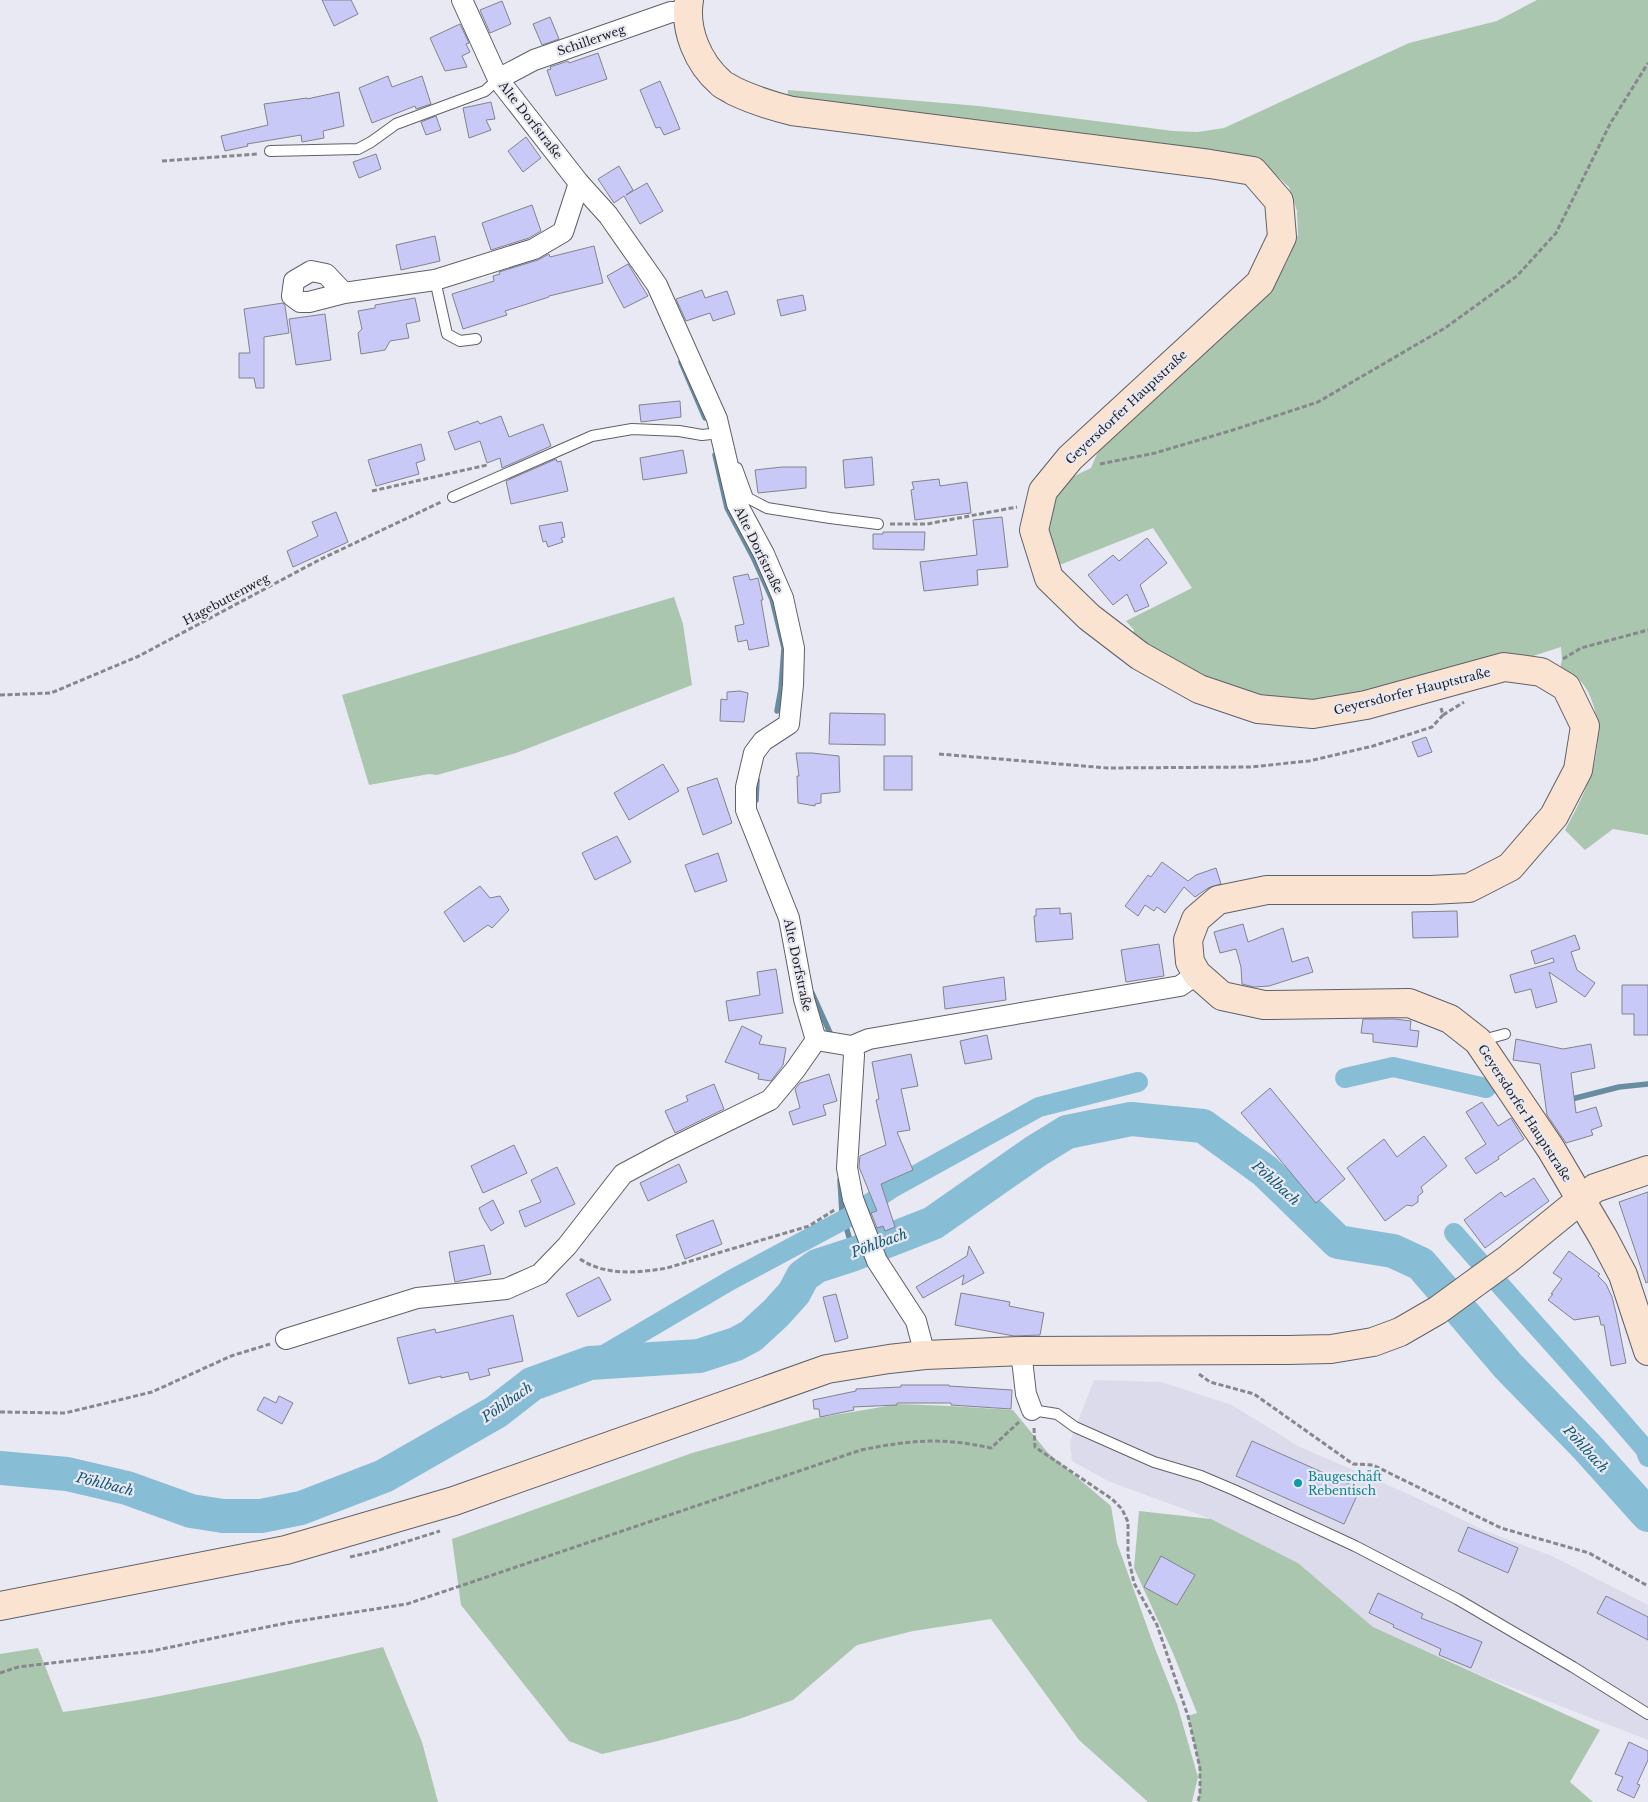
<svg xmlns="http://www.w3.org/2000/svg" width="1648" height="1802" font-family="'Libre Baskerville',serif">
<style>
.built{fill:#dbdbec}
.green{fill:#aac6af}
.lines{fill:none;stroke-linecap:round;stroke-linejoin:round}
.stream{stroke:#688da0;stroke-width:5.5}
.canal{stroke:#88bdd6;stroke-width:20}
.river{stroke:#88bdd6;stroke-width:34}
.building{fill:#c9c9f8;stroke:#83838c}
.service-casing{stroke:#606068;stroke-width:12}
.minor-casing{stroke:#606068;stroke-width:22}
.secondary-casing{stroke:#606068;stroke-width:30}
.path{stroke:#87878e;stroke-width:3;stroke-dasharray:5 2.5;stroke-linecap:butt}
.service{stroke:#fff;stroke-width:10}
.minor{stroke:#fff;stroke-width:20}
.secondary{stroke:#fae3d0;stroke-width:28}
.culture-dot{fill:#0f9aa8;stroke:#e9e9f3;stroke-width:2}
.labels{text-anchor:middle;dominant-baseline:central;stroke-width:4.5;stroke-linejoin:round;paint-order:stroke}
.street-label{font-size:12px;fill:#1e1e21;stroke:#e9e9f3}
.culture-label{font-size:12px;fill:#0d838f;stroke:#e9e9f3;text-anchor:start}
.water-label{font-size:14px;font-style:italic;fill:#135770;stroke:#e9e9f3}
</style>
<rect width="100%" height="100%" fill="#e9e9f3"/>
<polygon class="built" points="1094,1380 1161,1382 1232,1405 1298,1446 1408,1494 1488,1532 1552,1556 1648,1605 1648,1740 1485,1677 1373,1627 1298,1563 1211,1519 1108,1481 1072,1461 1070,1441"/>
<g class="green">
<path d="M1537,0H1648V835L1613,829L1585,850L1565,830C1586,791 1605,756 1595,711C1592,699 1587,686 1577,678C1572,674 1565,672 1560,669L1562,659L1561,647L1530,657L1369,696L1298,703L1234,692L1131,641L1134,630L1126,621L1192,588L1153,528L1062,564H1057L1047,542V508L1062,482L1091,468L1100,447L1257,298L1286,264L1298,235L1297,211L1289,187L1264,164L787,100L788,90L979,106L1173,131L1198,132L1224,128L1409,43L1497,21Z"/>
<polygon points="674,597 683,624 692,685 516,753 437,775 429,774 369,785 342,695"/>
<polygon points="899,1404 950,1406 1013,1410 1048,1453 1111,1506 1117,1543 1154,1646 1177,1704 1198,1777 1192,1802 1148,1802 1079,1740 991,1619 913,1631 857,1645 793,1700 739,1719 658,1741 602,1754 569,1741 461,1605 452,1539 692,1453 817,1418"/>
<path d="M1139,1511L1211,1519L1298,1563L1373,1627L1600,1730L1570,1782L1593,1802H1198C1204,1773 1194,1744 1188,1716L1197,1713L1173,1653L1134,1568Z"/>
<path d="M383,1647L422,1742L438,1802H0V1654L38,1648L63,1712C171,1697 277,1672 383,1647Z"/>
</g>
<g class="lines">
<g class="stream">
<polyline points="681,362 705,418"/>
<polyline points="715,455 727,508 754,559 772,599 784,648 781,689 777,711"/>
<polyline points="756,800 757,780"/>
<polyline points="812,993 831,1035"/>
<polyline points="1568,1100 1619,1087 1648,1084"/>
<polyline points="840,1180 842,1213 854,1254"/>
</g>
<g class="canal">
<polyline points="1345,1078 1393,1067 1486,1088"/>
<path d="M1454,1233C1517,1305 1583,1376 1645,1449L1648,1457"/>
<polyline points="590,1363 731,1280 847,1218 894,1187 1039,1107 1138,1082"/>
</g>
<polyline class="river" points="0,1468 67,1474 127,1488 191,1511 223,1516 261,1516 301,1508 384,1476 496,1412 532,1384 590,1363 699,1356 736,1344 751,1336 776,1313 794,1293 803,1276 817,1266 854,1254 933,1223 1036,1151 1067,1132 1131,1119 1203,1126 1265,1171 1338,1242 1393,1251 1421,1264 1508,1366 1587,1447 1648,1515"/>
</g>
<g class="building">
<polygon points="322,0 351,0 358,14 334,26"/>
<polygon points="502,1 511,24 490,33 480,10"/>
<polygon points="550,17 559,39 542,45 533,24"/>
<polygon points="460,24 469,43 466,44 470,52 462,56 467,67 445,71 430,38"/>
<polygon points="598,53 607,79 556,96 547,70 551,69 550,67 568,61 569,63"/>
<polygon points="388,76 392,87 422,76 431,104 416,109 415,106 372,123 359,88"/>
<polygon points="660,81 680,129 664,135 660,127 656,128 640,90"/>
<polygon points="339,92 344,126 323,131 324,138 302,142 301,135 247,144 248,146 225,151 221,136 268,125 264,104 307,98 307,99"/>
<polygon points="491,102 495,119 486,120 491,130 469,138 463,108"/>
<polygon points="436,116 441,130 426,135 421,122"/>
<polygon points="526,137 541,158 523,172 508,151"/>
<polygon points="376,154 381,169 359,178 353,162"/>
<polygon points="619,166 633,190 626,195 647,183 663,211 640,224 624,196 614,203 598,179"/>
<polygon points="532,205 541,231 529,238 491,250 482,223"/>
<polygon points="435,236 440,261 401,270 396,245"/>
<polygon points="594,246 603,283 549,296 549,297 505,311 507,315 463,329 452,294 494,281 493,276 500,274 499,272 538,260 549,254 550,257"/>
<polygon points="628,264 648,296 624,308 607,276"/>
<polygon points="702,290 705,298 727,291 735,314 713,321 710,313 686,321 676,299"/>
<polygon points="803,295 806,310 781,316 777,300"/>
<polygon points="415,298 420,321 406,324 409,338 390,341 385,350 361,354 358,333 362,329 358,311 375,308 375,305"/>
<polygon points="283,303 285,306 289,333 264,337 264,388 256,388 254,378 239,378 239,353 250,353 244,309"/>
<polygon points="325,314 331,360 296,365 289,319"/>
<polygon points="680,401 681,417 641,422 639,405"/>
<polygon points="501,416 509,437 543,424 551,446 502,468 500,458 487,463 480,441 455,450 448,432 478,421 480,424"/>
<polygon points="421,444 425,460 416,463 419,474 376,486 368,460"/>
<polygon points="683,450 687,473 643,480 640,458"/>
<polygon points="872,457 874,485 845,488 843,460"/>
<polygon points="556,459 557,462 561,461 568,491 511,504 506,481"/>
<polygon points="782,467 806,467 806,488 758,493 755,470"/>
<polygon points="939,479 940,486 967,482 971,513 915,520 911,490 914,489 912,482"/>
<polygon points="336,512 348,542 293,567 287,551 318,536 312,522"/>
<polygon points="1002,517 1008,567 977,570 978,585 924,591 920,562 977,555 973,520"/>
<polygon points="562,522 565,537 561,538 563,542 548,547 546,541 543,542 539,526"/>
<polygon points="883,532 925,532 924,550 873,549 873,534 883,534"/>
<polygon points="1147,538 1167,563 1140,585 1149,606 1135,612 1127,594 1113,605 1088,575 1113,555 1119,561"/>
<polygon points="748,574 750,580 758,578 763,600 761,600 769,646 749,650 747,640 738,642 735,626 744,624 733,577"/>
<polygon points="740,691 748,693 744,722 720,721 721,699 727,700 727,692"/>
<polygon points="830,713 885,714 885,745 829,744"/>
<polygon points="1426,737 1432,752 1418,757 1412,742"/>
<polygon points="796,753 812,753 839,756 840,792 821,794 821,803 815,804 815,806 798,803 797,776 799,776"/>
<rect x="884" y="756" width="28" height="34"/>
<polygon points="663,764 679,791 629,820 614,793"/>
<polygon points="717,778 732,823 703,835 687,788"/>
<polygon points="617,836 631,862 595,880 582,853"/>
<polygon points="718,853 727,881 695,892 685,865"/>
<polygon points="1162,862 1188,881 1196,875 1216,868 1221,884 1208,888 1195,897 1184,887 1165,913 1157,907 1154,911 1145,905 1138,916 1125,906 1148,875 1151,877"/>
<polygon points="480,886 490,898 500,896 509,910 492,928 488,925 464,942 444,912"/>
<polygon points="1060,908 1060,914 1071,913 1073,939 1036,942 1034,916 1036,916 1036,909"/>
<polygon points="1457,911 1458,937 1413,938 1412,912"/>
<polygon points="1243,924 1248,942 1283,928 1292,962 1308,957 1313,972 1269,986 1254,987 1242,984 1241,967 1236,949 1220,953 1214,932"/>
<polygon points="1575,935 1580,949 1571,952 1577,970 1595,983 1585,997 1549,972 1557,1002 1536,1008 1531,989 1515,993 1510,975 1554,962 1553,958 1535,964 1531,951"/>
<polygon points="1159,944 1164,976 1126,982 1121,950"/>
<polygon points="776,969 783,1013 729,1021 726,1001 760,995 757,972"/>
<polygon points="1004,977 1006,1000 945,1009 943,987"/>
<polygon points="1622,985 1648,985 1648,1035 1634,1035 1634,1014 1622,1014"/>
<polygon points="1363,1019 1395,1019 1411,1021 1410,1030 1419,1031 1417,1047 1373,1042 1373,1034 1361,1033"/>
<polygon points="742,1026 762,1036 759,1044 786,1048 783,1065 771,1081 758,1079 759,1074 725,1062"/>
<polygon points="987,1035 992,1059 965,1064 960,1041"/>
<polygon points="1516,1039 1563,1049 1591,1044 1595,1068 1571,1073 1576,1113 1596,1107 1602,1126 1591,1130 1593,1135 1566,1143 1547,1115 1540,1064 1513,1060"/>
<polygon points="911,1054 918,1086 901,1089 910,1130 897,1132 913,1170 881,1184 895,1227 885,1231 883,1226 877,1228 871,1213 877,1211 859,1167 860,1156 886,1145 876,1100 879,1099 872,1062"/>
<polygon points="829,1074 837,1101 823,1105 826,1115 793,1125 789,1112 800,1108 795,1089 800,1083"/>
<polygon points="714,1084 724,1109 675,1133 665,1111 688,1101 686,1096"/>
<polygon points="1270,1088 1345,1179 1316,1203 1241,1113"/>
<polygon points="1482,1102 1498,1126 1511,1118 1524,1139 1498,1157 1499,1159 1476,1174 1465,1158 1486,1144 1466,1112"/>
<polygon points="1424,1136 1447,1166 1421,1187 1423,1192 1418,1196 1418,1202 1412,1206 1407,1205 1385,1221 1347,1168 1384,1139 1397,1157"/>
<polygon points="514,1145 527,1173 483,1193 471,1166"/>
<polygon points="679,1164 687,1182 648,1201 640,1183"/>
<polygon points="557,1167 575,1204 525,1227 519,1211 541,1202 531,1180"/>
<polygon points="1534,1178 1549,1201 1485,1248 1464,1220 1501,1192 1505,1197"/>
<polygon points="1648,1192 1648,1282 1646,1283 1619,1202"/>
<polygon points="493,1200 504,1223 491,1231 483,1218 479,1208"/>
<polygon points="713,1220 722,1244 685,1259 676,1235"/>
<polygon points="484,1245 491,1274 455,1282 449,1252"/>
<polygon points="969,1246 984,1273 962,1285 964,1275 923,1298 916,1287 967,1256"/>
<polygon points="1569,1251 1600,1274 1598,1276 1606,1284 1612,1297 1616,1313 1626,1363 1611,1366 1604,1325 1601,1325 1599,1316 1574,1320 1548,1300 1553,1294 1551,1294 1562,1279 1553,1273"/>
<polygon points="599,1277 611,1300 578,1317 566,1294"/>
<polygon points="961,1293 1010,1302 1009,1306 1044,1313 1040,1335 1014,1336 955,1325"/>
<polygon points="836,1294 848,1338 835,1342 823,1297"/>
<polygon points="513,1315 523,1361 488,1369 490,1375 470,1380 468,1372 441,1378 441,1376 409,1384 397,1338 435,1329 436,1333"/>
<polygon points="901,1385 949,1385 949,1386 1012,1390 1011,1409 951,1405 951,1403 897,1403 897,1405 853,1407 854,1410 820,1417 819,1409 814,1409 813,1400 856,1391 856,1389 901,1387"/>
<polygon points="279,1396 293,1403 282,1424 257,1410 264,1397 276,1403"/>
<polygon points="1252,1441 1360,1489 1344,1524 1236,1476"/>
<polygon points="1468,1527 1518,1548 1508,1573 1458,1551"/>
<polygon points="1161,1556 1195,1575 1177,1605 1144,1587"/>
<polygon points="1378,1593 1423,1614 1421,1618 1482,1642 1471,1668 1439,1655 1441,1649 1393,1627 1394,1625 1369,1613"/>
<polygon points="1606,1596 1648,1617 1648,1640 1597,1613"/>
<polygon points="1629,1742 1648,1751 1648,1760 1637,1784 1640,1785 1634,1798 1617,1790 1623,1777 1615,1774"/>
</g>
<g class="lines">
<defs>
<g id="service">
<polyline points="270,151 358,149 371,142 396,124 485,91 498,79"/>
<polyline points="435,280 447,334 460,341 476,339"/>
<polyline points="737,468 748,498 767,508 830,518 878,524"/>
<polyline points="453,497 592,436 632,429 679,431 702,435 720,433"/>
<polyline points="1479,1041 1505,1034"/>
<polyline points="1032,1410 1057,1414 1075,1427 1154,1462 1201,1476 1234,1490 1355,1546 1457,1599 1573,1667 1648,1714"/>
</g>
<g id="minor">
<polyline points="462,0 498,79 579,183 608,215 657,285 717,419 737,504 764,554 783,598 794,648 793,685 789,724 763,741 754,753 746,787 746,810 789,918 804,999 816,1040"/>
<polyline points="498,79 534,60 671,12 687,12"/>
<polyline points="344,293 309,302 300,302 292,296 294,281 311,271 326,274 344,293 435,280 534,249 563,232 579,183"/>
<polyline points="816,1040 852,1046 869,1039 1180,986 1197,974"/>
<polyline points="852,1046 854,1055 847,1168 853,1199 877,1261 916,1321 925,1355"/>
<polyline points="286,1339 417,1298 506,1289 540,1274 567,1246 623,1174 668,1150 770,1100 795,1070 816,1040"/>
<polyline points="1021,1351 1026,1394 1032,1410"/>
</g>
<g id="secondary">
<path d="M689,0C684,30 698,63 721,83C724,86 730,88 734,91C753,100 772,106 792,111L1210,164L1253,171L1279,201L1282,237L1260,283L1070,458L1043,491L1034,530L1049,578L1089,617L1140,656L1199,689L1258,709L1313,714L1366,705L1504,667L1541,672L1566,687L1585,726L1578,770L1554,816L1510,867L1469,888L1431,890H1267L1218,900L1196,919L1188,940L1190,962L1197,974L1222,996L1264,1005L1409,1003L1450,1019L1478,1041L1551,1149L1603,1237L1623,1275L1648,1351"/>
<polyline points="0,1606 286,1550 454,1501 827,1369 889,1359 925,1355 1021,1351 1288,1350 1331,1349 1373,1342 1400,1332 1438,1310 1508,1259 1595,1188 1648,1170"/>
</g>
</defs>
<use href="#service" class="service-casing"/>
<use href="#minor" class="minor-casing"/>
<use href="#secondary" class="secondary-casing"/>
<g class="path">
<polyline points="162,161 257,154"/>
<polyline points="1100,464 1155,453 1233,430 1318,402 1445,328 1517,276 1556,233 1610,124 1648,63"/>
<polyline points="372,491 487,465"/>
<polyline points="890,524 927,524 1017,507"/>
<polyline points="1563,659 1581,648 1648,630"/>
<polyline points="0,695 51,693 139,656 319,560 441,502"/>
<polyline points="1443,715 1464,702"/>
<polyline points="939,754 1108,768 1250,767 1309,761 1373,746 1432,727 1443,715 1441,708"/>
<path d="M580,1259C605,1276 638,1273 667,1268L809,1226L836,1209"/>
<polyline points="1199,1374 1210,1382 1254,1394 1353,1464 1373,1465 1501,1528 1589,1553 1648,1586"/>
<polyline points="0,1412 65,1413 152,1392 231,1356 270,1344"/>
<polyline points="1034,1428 1035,1447 1112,1499 1122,1509 1128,1522 1128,1555 1134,1583 1157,1625 1188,1716 1200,1768 1200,1793 1198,1802"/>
<polyline points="350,1557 376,1551 440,1531"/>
<path d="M0,1673L18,1667L152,1651L286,1623L407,1604L861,1450C911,1440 941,1437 991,1448L1019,1422"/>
</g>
<use href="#service" class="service"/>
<use href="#minor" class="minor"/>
<use href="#secondary" class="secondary"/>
</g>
<circle class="culture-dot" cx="1298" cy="1483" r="5"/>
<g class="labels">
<g class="street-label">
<text transform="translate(591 40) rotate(-19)">Schillerweg</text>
<text transform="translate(531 120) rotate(52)">Alte Dorfstraße</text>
<text transform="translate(1126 407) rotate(-43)">Geyersdorfer Hauptstraße</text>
<text transform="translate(759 550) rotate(64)">Alte Dorfstraße</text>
<text transform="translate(226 599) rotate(-28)">Hagebuttenweg</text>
<text transform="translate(1412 691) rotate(-14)">Geyersdorfer Hauptstraße</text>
<text transform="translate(798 965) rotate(78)">Alte Dorfstraße</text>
<text transform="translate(1525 1113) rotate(57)">Geyersdorfer Hauptstraße</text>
</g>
<g class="culture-label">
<text x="1308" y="1476">Baugeschäft<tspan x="1308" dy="14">Rebentisch</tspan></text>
</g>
<g class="water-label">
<text transform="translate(1276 1183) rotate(42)">Pöhlbach</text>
<text transform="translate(879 1243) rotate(-20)">Pöhlbach</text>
<text transform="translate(507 1402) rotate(-35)">Pöhlbach</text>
<text transform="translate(1586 1449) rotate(47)">Pöhlbach</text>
<text transform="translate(105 1484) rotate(14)">Pöhlbach</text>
</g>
</g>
</svg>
